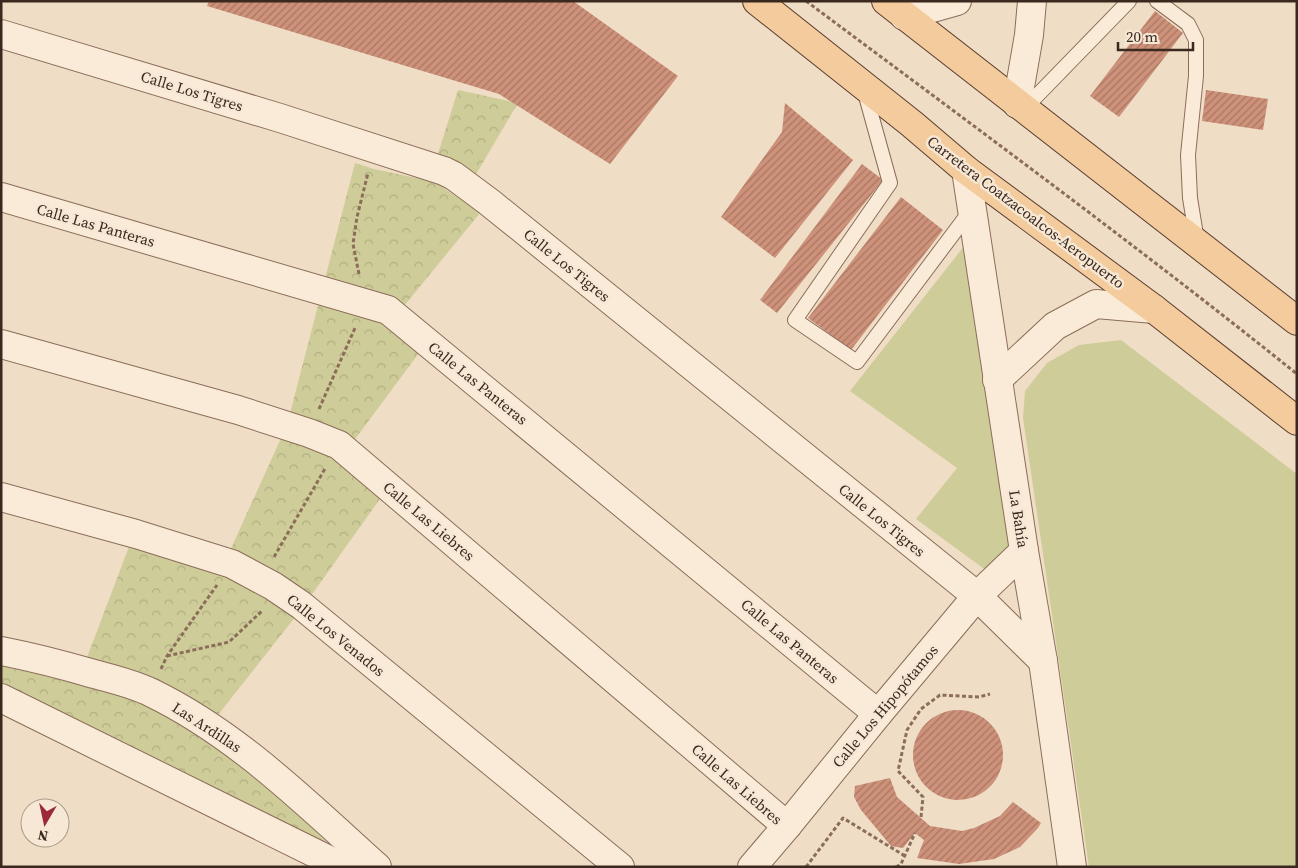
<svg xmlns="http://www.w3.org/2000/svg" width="1298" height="868" font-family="'Source Serif 4',serif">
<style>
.grass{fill:#cecc98}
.forest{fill:url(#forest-crowns)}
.building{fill:url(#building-hatch)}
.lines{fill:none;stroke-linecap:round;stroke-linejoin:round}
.lane-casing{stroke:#8b6d5a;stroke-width:16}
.street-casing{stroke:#8b6d5a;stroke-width:30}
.primary-casing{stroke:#593c2f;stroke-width:30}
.path{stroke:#8b6d5a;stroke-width:3;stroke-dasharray:4 2.5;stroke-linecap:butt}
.lane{stroke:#faebd8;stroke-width:14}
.street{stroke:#faebd8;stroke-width:28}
.primary{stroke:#f3cb9c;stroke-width:28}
.labels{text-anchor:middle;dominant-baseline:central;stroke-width:5;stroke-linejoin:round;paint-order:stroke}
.street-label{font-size:15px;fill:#3b281f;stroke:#f6e8d5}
</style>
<defs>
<pattern id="forest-crowns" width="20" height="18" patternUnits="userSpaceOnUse" patternTransform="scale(1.25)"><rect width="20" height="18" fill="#cecc98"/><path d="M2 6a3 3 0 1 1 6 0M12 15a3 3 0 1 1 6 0" fill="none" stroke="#b2af83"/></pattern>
<pattern id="building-hatch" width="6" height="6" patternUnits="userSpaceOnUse" patternTransform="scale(1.25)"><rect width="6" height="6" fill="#ce917a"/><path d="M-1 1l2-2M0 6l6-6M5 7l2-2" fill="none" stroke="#a87663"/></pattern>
</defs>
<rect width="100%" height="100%" fill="#efddc5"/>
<g class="grass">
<polygon points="965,245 1020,543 992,571 983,568 916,519 957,468 850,391"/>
<polygon points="1121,340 1297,474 1297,867 1089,867 1023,418 1025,391 1047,363 1079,345"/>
</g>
<g class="forest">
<polygon points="458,90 518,103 475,176 437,157"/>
<polygon points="355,163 374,169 435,182 480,213 404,306 422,349 344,454 387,489 303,607 210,725 343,859 1,692 1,658 80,676 130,544 219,575 287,425"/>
</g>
<g class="building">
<polygon points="209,1 573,1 678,76 610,164 499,94 207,6"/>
<polygon points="1155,11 1183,33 1119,117 1090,96"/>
<polygon points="1206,90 1268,99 1263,130 1202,121"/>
<polygon points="785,103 853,160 775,258 721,217 782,132"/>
<polygon points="862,164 883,180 777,313 760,300"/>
<polygon points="901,197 943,230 851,350 808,318"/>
<circle cx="958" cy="755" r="45"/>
<polygon points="890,778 897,797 930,826 962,831 974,828 1000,816 1013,802 1041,823 1038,828 1020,847 994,859 959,864 917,858 924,840 915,833 903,848 891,846 861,810 854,797 855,786"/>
</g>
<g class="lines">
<defs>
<g id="lane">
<polyline points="1157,1 1188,24 1196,40 1196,76 1188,155 1190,198 1197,241"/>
<polyline points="864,89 890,183 795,320 857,362 971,210"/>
<polyline points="1024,109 1129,1"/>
</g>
<g id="street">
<polyline points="904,16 957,1"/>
<polyline points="1,34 280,118 444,171 454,176 489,202 977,596 1043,661"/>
<polyline points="1017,104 1029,35 1032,1"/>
<polyline points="966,170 1024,551 1043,661 1072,867"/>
<polyline points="1,197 388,310 878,714"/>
<polyline points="1,344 238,410 309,433 339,445 787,826"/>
<polyline points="997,380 1055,326 1096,304 1154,309"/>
<polyline points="1,497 136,534 232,564 273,586 301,605 620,867"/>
<path d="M1,651C32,657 63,665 94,674C113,679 134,684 152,693C238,735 307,804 377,867"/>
<polyline points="1,698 343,867"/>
<polyline points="752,867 787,826 878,714 977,596 1024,551"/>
</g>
<g id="primary">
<polyline points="757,1 912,124 966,170 1154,309 1297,421"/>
<polyline points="886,1 1297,321"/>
</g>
</defs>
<use href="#lane" class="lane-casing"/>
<use href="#street" class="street-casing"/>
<use href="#primary" class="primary-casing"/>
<g class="path">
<path d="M806,1C971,124 1136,245 1297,374"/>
<polyline points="359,274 353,244 357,217 368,173"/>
<polyline points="319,409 355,328"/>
<polyline points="274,557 326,467"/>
<polyline points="167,656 229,642 263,610"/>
<polyline points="161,669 167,656 217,585"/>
<polyline points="921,817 923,797 898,771 907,730 921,709 940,695 979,697 990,694"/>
<polyline points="806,867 843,818 905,856"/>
<polyline points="896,867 901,864 915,833"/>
</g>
<use href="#lane" class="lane"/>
<use href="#street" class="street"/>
<use href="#primary" class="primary"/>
</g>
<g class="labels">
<g class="street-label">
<text transform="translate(192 91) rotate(17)">Calle Los Tigres</text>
<text transform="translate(1026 212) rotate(37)">Carretera Coatzacoalcos-Aeropuerto</text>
<text transform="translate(96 225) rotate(16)">Calle Las Panteras</text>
<text transform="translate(567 265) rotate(39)">Calle Los Tigres</text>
<text transform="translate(478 383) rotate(39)">Calle Las Panteras</text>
<text transform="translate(1019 519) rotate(81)">La Bahía</text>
<text transform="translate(882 520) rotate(39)">Calle Los Tigres</text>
<text transform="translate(429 521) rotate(40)">Calle Las Liebres</text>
<text transform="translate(336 635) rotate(39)">Calle Los Venados</text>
<text transform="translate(790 641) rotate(40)">Calle Las Panteras</text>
<text transform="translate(885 706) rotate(-50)">Calle Los Hipopótamos</text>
<text transform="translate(207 727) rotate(33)">Las Ardillas</text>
<text transform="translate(737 784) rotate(41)">Calle Las Liebres</text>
</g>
</g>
<rect width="1298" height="868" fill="none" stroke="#3b281f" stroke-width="5"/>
<g transform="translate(45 823) rotate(189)"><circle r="24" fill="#f6e8d5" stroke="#ab9b8c"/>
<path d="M0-4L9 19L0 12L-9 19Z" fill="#9b293a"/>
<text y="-8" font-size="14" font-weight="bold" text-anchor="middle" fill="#3b281f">N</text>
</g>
<path d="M1118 42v8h75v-8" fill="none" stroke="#3b281f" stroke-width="2.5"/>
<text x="1126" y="42" font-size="15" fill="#3b281f" stroke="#f6e8d5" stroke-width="4" paint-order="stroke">20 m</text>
</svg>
